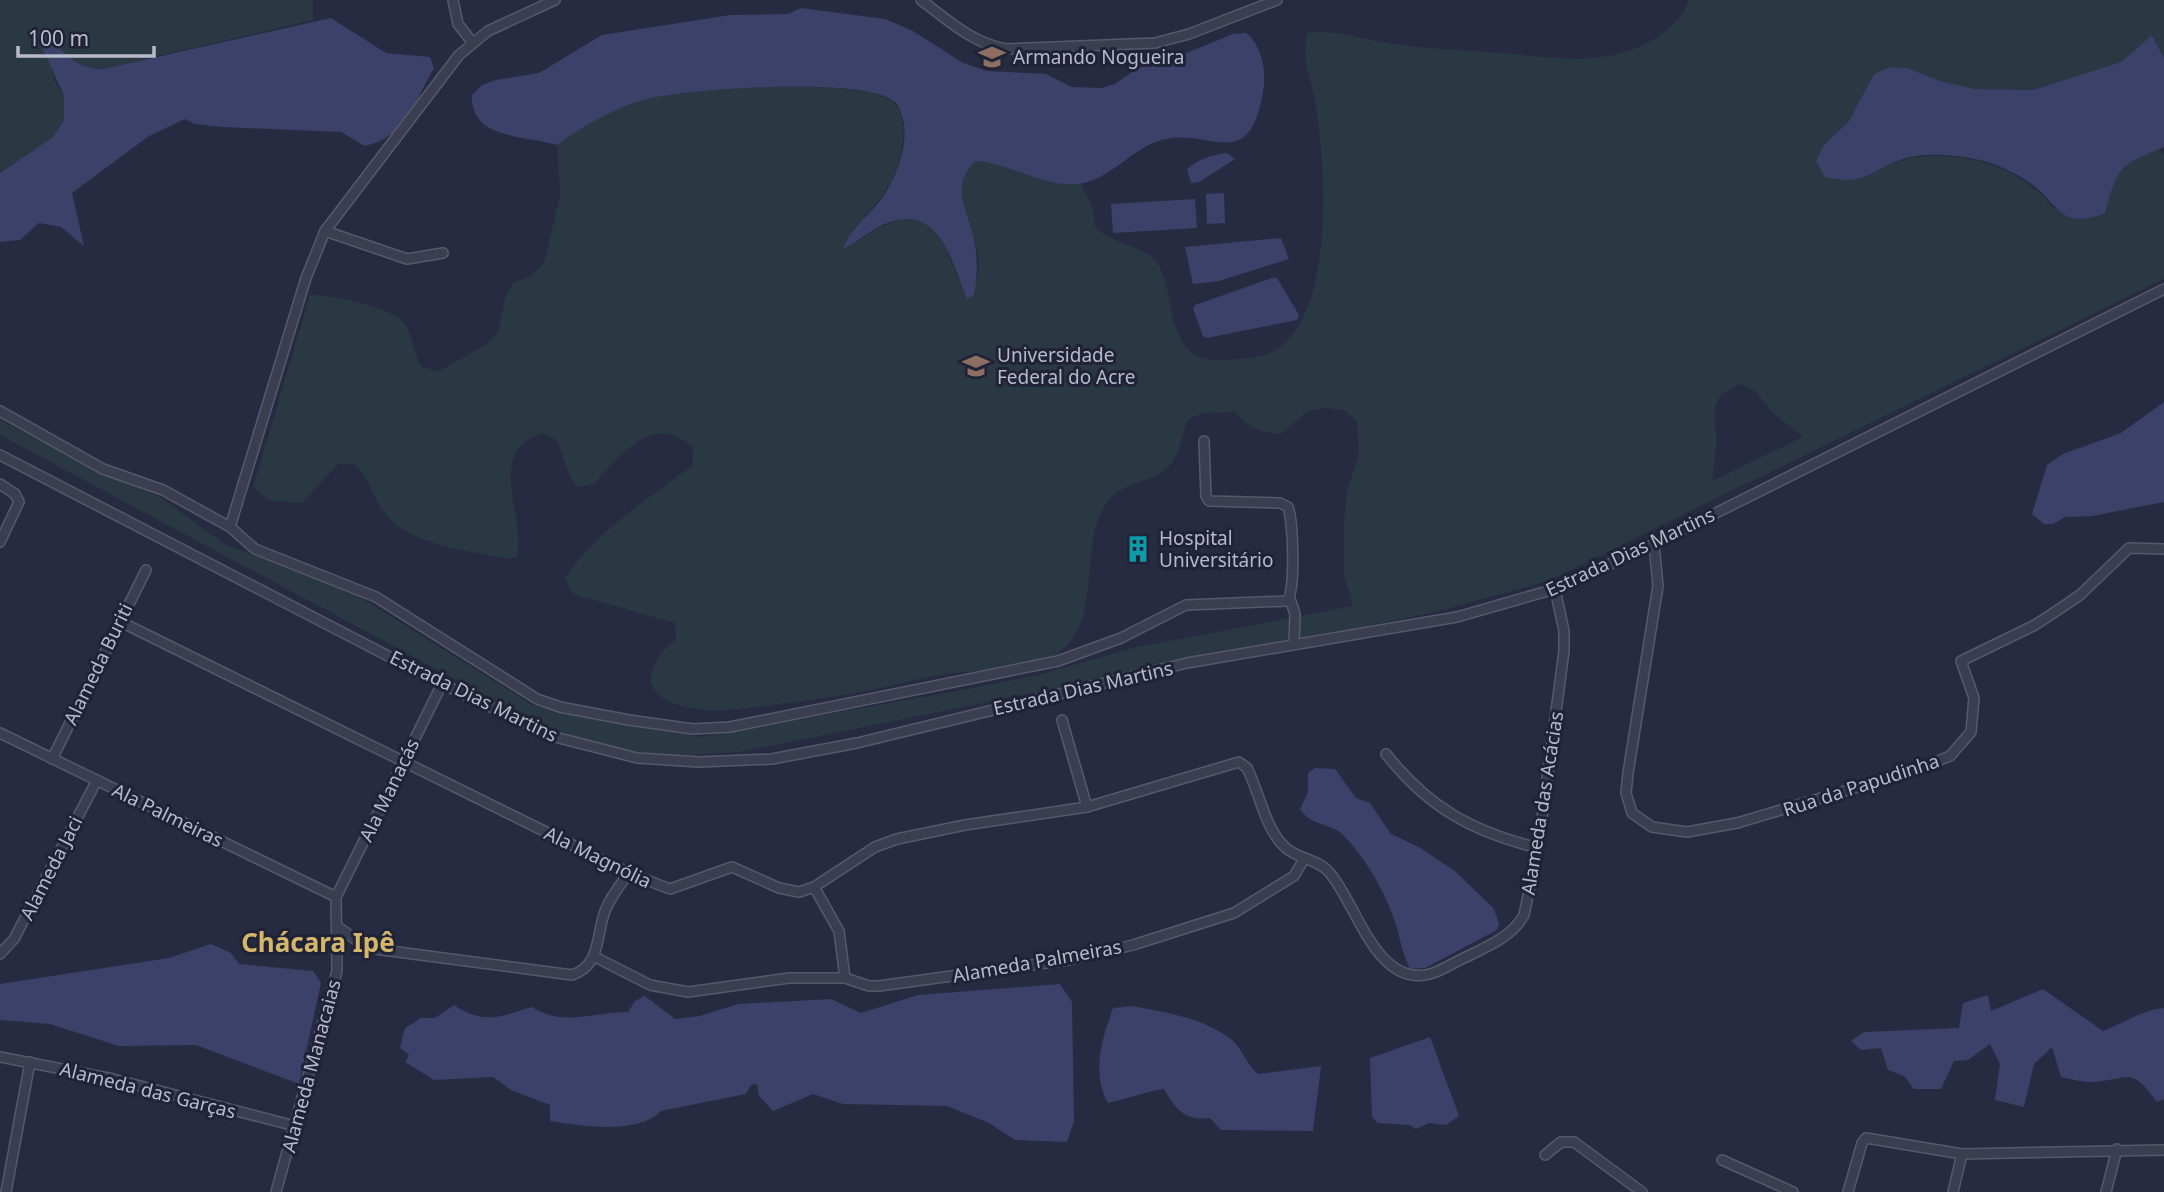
<svg xmlns="http://www.w3.org/2000/svg" width="2164" height="1192" font-family="'Noto Sans',sans-serif">
<style>
.green{fill:#293843;fill-rule:evenodd}
.water{fill:#3b4168}
.lines{fill:none;stroke-linecap:round;stroke-linejoin:round}
.minor-casing{stroke:#56596c;stroke-width:12}
.minor{stroke:#3b3e51;stroke-width:9}
.labels{text-anchor:middle;dominant-baseline:central;stroke-width:6;stroke-linejoin:round;paint-order:stroke}
.poi-label{font-size:19px;fill:#b8bacb;stroke:#202337;text-anchor:start}
.street-label{font-size:19px;fill:#b8bacb;stroke:#202337}
.district-label{font-size:26px;font-weight:bold;fill:#d4b76a;stroke:#202337}
</style>
<rect width="100%" height="100%" fill="#272b42"/>
<g class="green">
<path d="M0,0H313V20L103,69C76,70 62,50 44,33L54,80L64,96V120L53,137L0,173Z"/>
<path d="M1689,0H2164V58L2152,35L2121,62L2033,90L1975,89L1940,81L1907,68L1890,67L1874,74L1849,121L1824,145C1841,149 1876,164 1892,163C1899,163 1906,158 1913,157C1967,152 2020,165 2054,209L2109,196C2114,170 2133,154 2159,149L2164,155V279L1548,581L1436,612L739,752L671,756L602,747L531,720L0,435V420L93,468L160,497L226,545L350,591L534,706L701,737L968,689L1042,674L1133,648L1353,606L1344,574V525L1347,490L1359,455L1357,421L1343,410L1325,408L1308,411L1281,434C1260,432 1249,429 1235,412L1203,413L1187,420C1182,436 1180,457 1167,468C1142,489 1116,478 1100,515C1081,556 1101,623 1058,653C1036,668 962,671 933,676C911,680 889,687 866,691C835,697 803,701 772,705C740,709 709,715 678,705C636,692 649,659 676,640L675,623L573,594L565,578C592,535 651,496 692,466L693,448C655,410 620,455 594,484L577,487C565,472 565,457 557,440L542,433C484,454 526,511 517,557L509,559C470,551 408,546 383,511C372,495 369,478 355,464H338L302,503L268,500L253,487L310,295C328,294 392,307 403,322C413,335 413,352 421,366L438,372L485,345L498,333L505,298L513,283L531,276L544,263L560,196L557,145C583,125 620,104 652,97C690,89 876,74 897,106C905,118 904,134 902,148C897,183 874,208 850,232L858,241C934,188 940,237 967,299C970,293 975,286 977,279C989,237 940,199 975,161C1012,164 1044,184 1081,184L1093,208L1095,227C1112,244 1149,248 1158,264C1173,289 1167,326 1188,349C1203,365 1229,359 1248,358C1341,353 1326,162 1315,100C1310,76 1300,57 1308,33C1334,29 1360,39 1386,43C1425,49 1464,50 1503,53C1538,57 1580,62 1614,55C1644,48 1678,30 1689,0ZM1741,384L1756,392L1772,412L1803,437L1712,481C1713,468 1716,455 1716,442C1716,412 1706,397 1741,384Z"/>
</g>
<g class="water">
<path d="M801,8L885,19L913,31L963,63L987,71L1046,74L1072,87L1102,88L1115,84L1138,68L1167,61L1233,34L1247,33C1262,48 1267,70 1263,92C1248,181 1205,120 1153,143C1128,154 1107,180 1079,184C1045,188 1010,163 975,161C948,191 970,211 975,245C978,262 977,278 974,295L967,299C952,264 941,205 890,222C873,228 859,241 843,249C850,230 861,222 874,208C893,187 910,147 903,119C902,116 899,107 897,104C872,75 690,89 651,98C619,105 583,126 557,145C525,135 470,140 472,95L482,85L496,80L539,73L602,35L730,15L788,14Z"/>
<path d="M331,18L386,53L430,57L434,68C414,101 408,136 365,146L341,132L223,127L195,124L185,119L149,136L72,193L84,246L61,227L39,223L20,240L0,242V173L53,137L64,120V96L37,36L39,32H44C62,50 76,70 103,69Z"/>
<path d="M2152,35L2164,58V147C2119,165 2118,166 2105,213C2059,231 2060,204 2029,182C2015,173 1997,164 1980,160C1959,155 1927,152 1906,158C1870,169 1867,187 1825,177L1816,161L1824,145L1849,121L1874,74L1890,67L1907,68L1940,81L1975,89L2033,90L2121,62Z"/>
<path d="M1227,153L1235,159L1199,182L1191,183L1187,169C1199,159 1211,155 1227,153Z"/>
<polygon points="1224,193 1225,223 1207,224 1206,194"/>
<polygon points="1195,199 1197,228 1113,233 1111,204"/>
<polygon points="1281,238 1289,259 1219,281 1193,284 1185,247"/>
<polygon points="1272,278 1277,278 1299,315 1297,320 1207,338 1203,336 1193,309 1195,305"/>
<polygon points="2164,402 2164,502 2092,516 2065,517 2053,524 2044,524 2032,514 2047,465 2063,454 2121,433"/>
<path d="M1315,768L1335,769L1356,798L1370,803L1391,834L1419,847L1455,871L1494,909L1499,924L1497,930L1425,968L1410,969C1403,955 1401,943 1397,928C1387,895 1367,860 1344,836C1331,822 1311,827 1300,809L1308,792V773Z"/>
<polygon points="211,944 231,953 239,964 313,971 321,983 299,1084 196,1045 119,1046 50,1024 0,1020 0,984 169,958"/>
<path d="M1060,984L1072,1002L1074,1121L1067,1142L1015,1140L989,1123L947,1106L843,1104L813,1094L773,1111L759,1096L757,1084L751,1085L746,1094L661,1111C638,1135 582,1126 550,1121V1105L511,1090L493,1077L434,1080L405,1062L409,1055L400,1048L405,1028L421,1018H435L454,1005C484,1025 499,1017 532,1007C563,1027 593,1012 628,1012L635,1001L645,996L675,1019L700,1016L738,1004L831,999L861,1013L918,995Z"/>
<path d="M2043,989L2103,1031C2124,1023 2142,1010 2164,1008V1099L2157,1102C2131,1067 2132,1078 2095,1082C2084,1083 2071,1079 2061,1077L2052,1047L2034,1064L2024,1107L1995,1100L2000,1064L1990,1044L1968,1060L1954,1061L1941,1089H1914L1904,1076L1888,1070L1881,1048L1861,1050L1851,1041L1864,1032L1959,1028L1963,1003L1988,995L1991,1011Z"/>
<path d="M1132,1006C1164,1012 1204,1018 1231,1039C1242,1048 1246,1064 1258,1074L1321,1066L1313,1131L1221,1130L1210,1118C1185,1121 1176,1110 1164,1089C1143,1092 1128,1099 1108,1103C1091,1072 1102,1039 1113,1008Z"/>
<polygon points="1430,1037 1459,1116 1446,1125 1429,1123 1416,1129 1410,1125 1378,1123 1372,1117 1370,1058"/>
</g>
<g class="lines">
<defs>
<g id="minor">
<polyline points="453,0 458,24 472,42"/>
<path d="M921,0C949,21 972,43 1006,49L1155,43L1189,34L1277,0"/>
<polyline points="325,231 407,259 443,253"/>
<path d="M0,411L103,469L163,490L230,527L255,549L376,597L537,699L560,707L629,720L693,729L730,727L1058,661L1121,638L1186,605L1287,601C1296,592 1293,520 1288,507L1280,503L1209,501L1206,496L1204,441"/>
<polyline points="0,455 442,684 555,737 637,758 699,762 772,759 857,743 1187,663 1457,617 1555,589 1654,544 2164,289"/>
<polyline points="0,484 15,494 19,502 0,542"/>
<polyline points="230,527 306,278 325,231 459,55 488,31 555,0"/>
<polyline points="1654,544 1658,586 1628,773 1626,793 1632,813 1652,827 1687,832 1737,823 1912,771 1950,756 1971,732 1974,698 1961,661 2035,625 2055,612 2080,595 2129,548 2164,549"/>
<polyline points="1290,599 1295,614 1294,644"/>
<path d="M119,621L629,873L670,889L732,867L779,888L799,892L814,887L875,847L897,839L965,825L1087,807L1239,762L1247,768C1260,793 1265,831 1287,849C1300,859 1319,860 1329,872C1357,904 1376,988 1430,974C1441,971 1453,963 1464,958C1485,948 1512,937 1524,915L1538,848L1564,651V631L1555,589"/>
<polyline points="1062,720 1087,807"/>
<polyline points="0,733 336,897"/>
<path d="M1386,754C1429,808 1471,831 1538,848"/>
<polyline points="52,759 146,570"/>
<polyline points="814,887 839,931 845,978 869,986 879,986 1068,960 1133,945 1234,913 1294,876 1304,859"/>
<path d="M337,926L363,945L375,949L572,975C601,966 596,935 605,911C611,896 620,885 629,873"/>
<polyline points="0,954 14,939 97,780"/>
<polyline points="595,957 650,985 688,992 789,978 845,978"/>
<polyline points="0,1057 113,1079 295,1126"/>
<polyline points="1545,1155 1561,1142 1574,1142 1642,1192"/>
<polyline points="1722,1160 1793,1192"/>
<polyline points="6,1192 30,1062"/>
<polyline points="276,1192 337,971 336,897 442,684"/>
<polyline points="1848,1192 1862,1143 1866,1138 1962,1154 2164,1150"/>
<polyline points="1953,1192 1962,1154"/>
<polyline points="2106,1192 2117,1149"/>
</g>
</defs>
<use href="#minor" class="minor-casing"/>
<use href="#minor" class="minor"/>
</g>
<defs>
<symbol id="school-bare" viewBox="-9 -9 18 18"><path d="M0-5L7-2L0 1L-7-2ZM-4 1L0 2.5L4 1V4Q0 6-4 4Z" fill="#8d6e63" stroke="#202337" stroke-width="2.5" paint-order="stroke"/></symbol>
<symbol id="university-bare" viewBox="-9 -9 18 18"><path d="M0-5L7-2L0 1L-7-2ZM-4 1L0 2.5L4 1V4Q0 6-4 4Z" fill="#8d6e63" stroke="#202337" stroke-width="2.5" paint-order="stroke"/></symbol>
<symbol id="building-bare" viewBox="-9 -9 18 18"><path d="M-4-6H4V6H1V3H-1V6H-4ZM-2.5-4.3h1.7v1.8h-1.7ZM.8-4.3h1.7v1.8H.8ZM-2.5-1h1.7V.8h-1.7ZM.8-1h1.7V.8H.8Z" fill="#0f9aa8" stroke="#202337" stroke-width="2.5" paint-order="stroke"/></symbol>
</defs>
<g fill-rule="evenodd">
<use href="#school-bare" x="973" y="38" width="38" height="38"/>
<use href="#university-bare" x="957" y="347" width="38" height="38"/>
<use href="#building-bare" x="1119" y="530" width="38" height="38"/>
</g>
<g class="labels">
<g class="poi-label">
<text x="1013" y="57">Armando Nogueira</text>
<text x="997" y="355">Universidade<tspan x="997" dy="22">Federal do Acre</tspan></text>
<text x="1159" y="538">Hospital<tspan x="1159" dy="22">Universitário</tspan></text>
</g>
<g class="street-label">
<text transform="translate(1630 552) rotate(-25)">Estrada Dias Martins</text>
<text transform="translate(98 664) rotate(-64)">Alameda Buriti</text>
<text transform="translate(1083 688) rotate(-13)">Estrada Dias Martins</text>
<text transform="translate(474 696) rotate(26)">Estrada Dias Martins</text>
<text transform="translate(1861 785) rotate(-18)">Rua da Papudinha</text>
<text transform="translate(389 790) rotate(-64)">Ala Manacás</text>
<text transform="translate(1542 803) rotate(-81)">Alameda das Acácias</text>
<text transform="translate(168 815) rotate(26)">Ala Palmeiras</text>
<text transform="translate(598 857) rotate(26)">Ala Magnólia</text>
<text transform="translate(51 868) rotate(-63)">Alameda Jaci</text>
<text transform="translate(1037 961) rotate(-10)">Alameda Palmeiras</text>
<text transform="translate(311 1066) rotate(-75)">Alameda Manacaias</text>
<text transform="translate(148 1090) rotate(14)">Alameda das Garças</text>
</g>
<g class="district-label">
<text x="318" y="942">Chácara Ipê</text>
</g>
</g>
<path d="M18 46v10h136v-10" fill="none" stroke="#b8bacb" stroke-width="3.5"/>
<text x="28" y="46" font-size="21" fill="#b8bacb" stroke="#202337" stroke-width="5" paint-order="stroke">100 m</text>
</svg>
